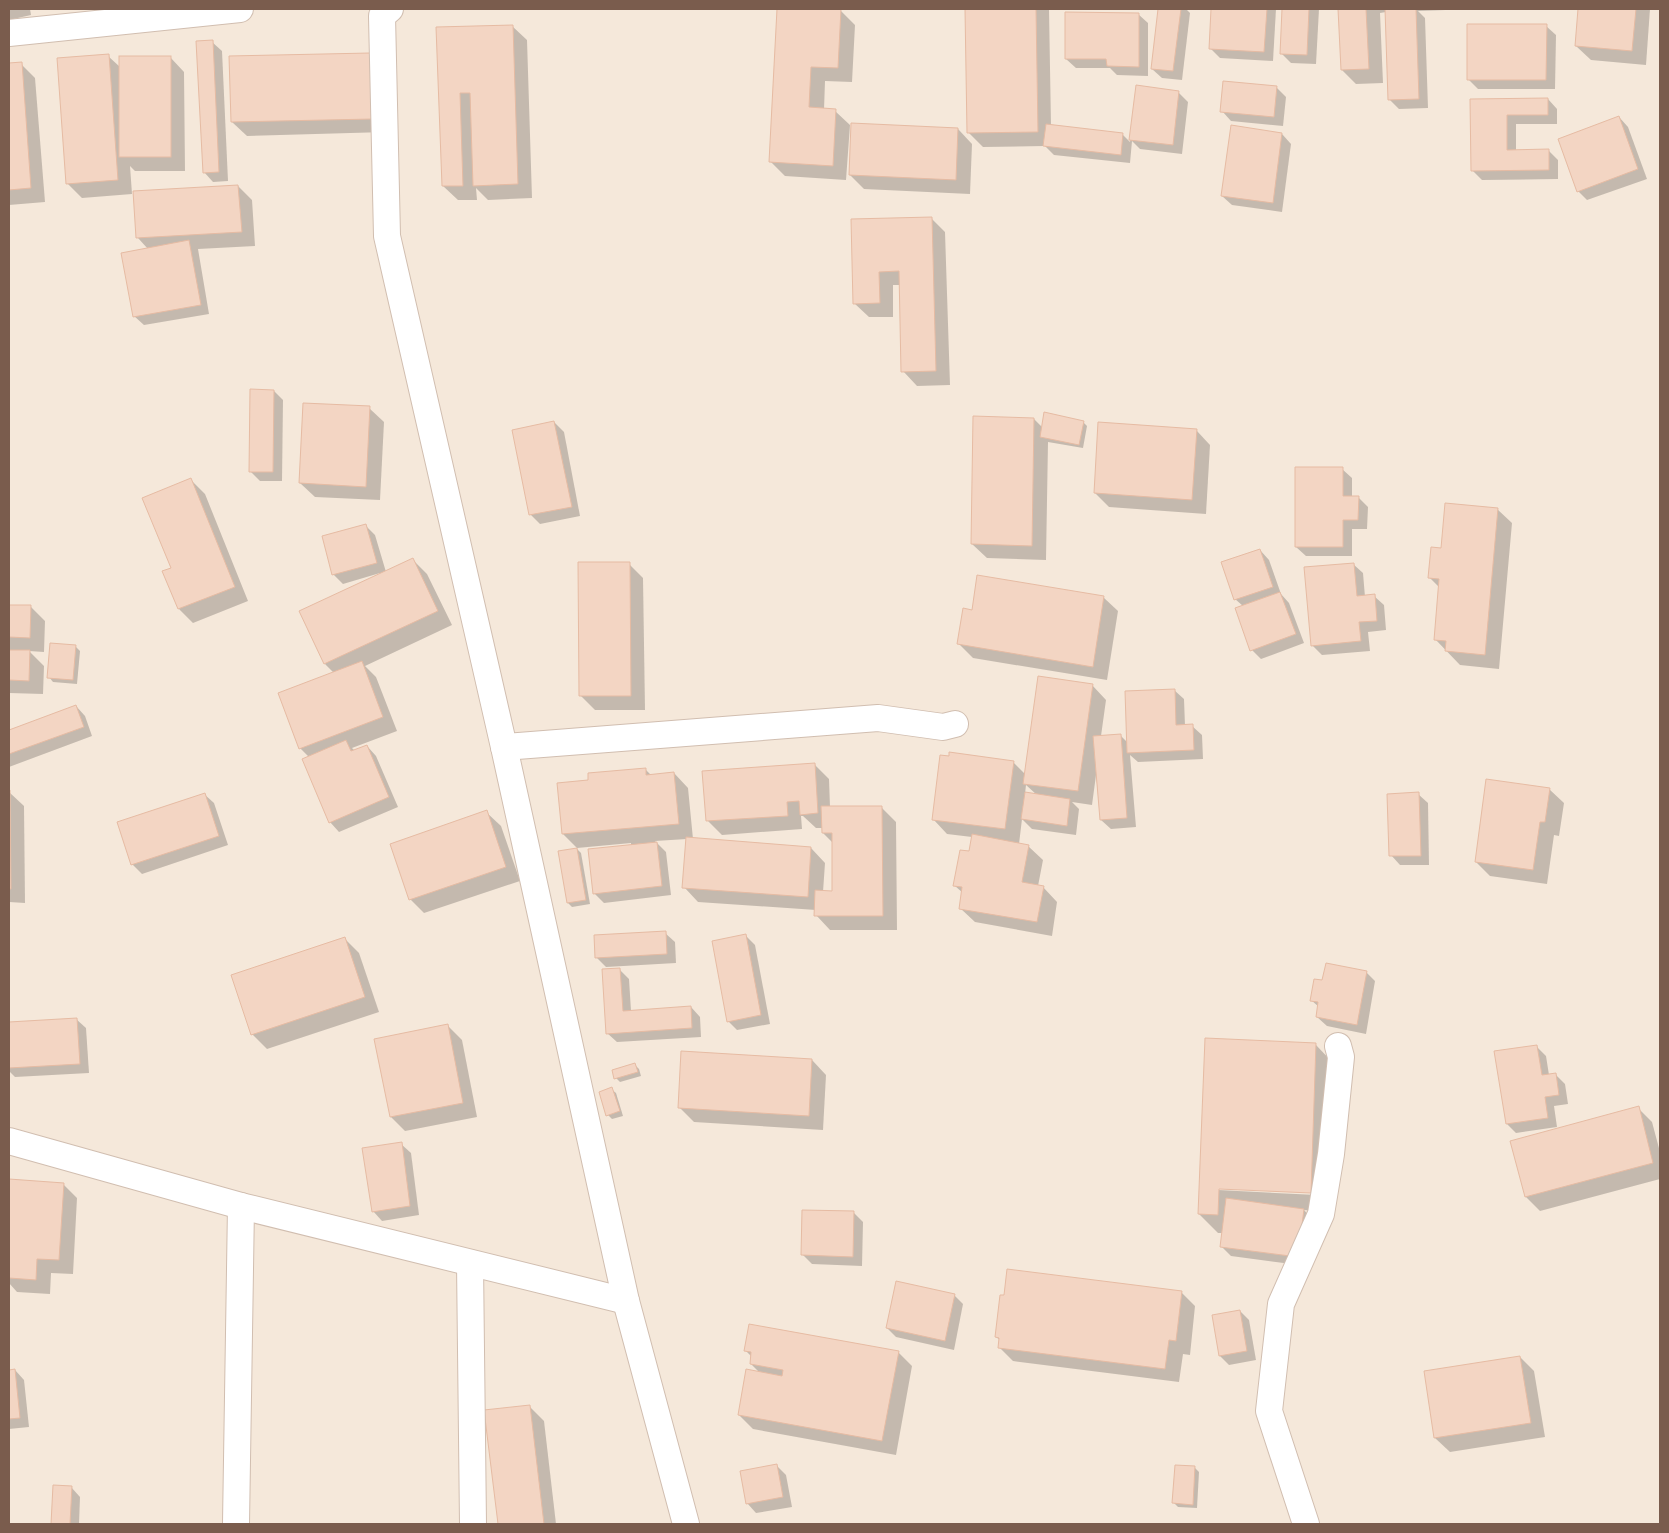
<svg xmlns="http://www.w3.org/2000/svg" width="1669" height="1533" font-family="'Sofia Sans Condensed',sans-serif">
<style>
.residential{fill:#f5e8da}
.shadow{fill:#0003;fill-rule:evenodd}
.building{fill:#f3d5c3;stroke:#e6bba3}
.lines{fill:none;stroke-linecap:round;stroke-linejoin:round}
.minor-casing{stroke:#d1beb0;stroke-width:28}
.minor{stroke:#fff;stroke-width:26}
</style>
<rect width="100%" height="100%" fill="#fdf6ec"/>
<rect class="residential" x="9" y="9" width="1651" height="1515"/>
<g class="shadow">
<polygon points="9,9 30,9 31,15 9,20"/>
<polygon points="778,9 840,10 855,25 852,82 825,81 824,110 835,111 850,125 846,180 785,176 771,162"/>
<polygon points="967,9 1049,9 1051,126 1122,134 1130,142 1137,87 1178,92 1188,102 1182,154 1140,149 1132,141 1130,163 1054,155 1045,146 983,147 969,133"/>
<polygon points="1160,9 1186,9 1190,13 1182,80 1162,78 1152,69"/>
<polygon points="1212,9 1276,9 1273,61 1220,58 1210,48"/>
<polygon points="1283,9 1319,9 1316,64 1291,63 1281,53"/>
<polygon points="1339,9 1446,9 1446,10 1418,11 1425,18 1428,108 1399,109 1389,99 1386,12 1380,13 1383,83 1356,84 1342,70"/>
<polygon points="1579,9 1650,9 1646,65 1591,60 1576,46"/>
<polygon points="1138,14 1148,23 1148,76 1117,75 1110,68 1076,68 1066,59"/>
<polygon points="512,26 527,40 532,198 488,200 476,188 477,200 458,200 443,186 438,28"/>
<polygon points="1546,26 1556,35 1555,89 1478,89 1469,80"/>
<polygon points="212,42 222,51 228,181 213,182 204,172"/>
<polygon points="369,54 386,132 247,136 232,122"/>
<polygon points="108,56 120,67 170,57 184,72 185,171 135,171 130,166 132,194 82,198 67,183"/>
<polygon points="21,64 35,78 45,202 9,205 9,65"/>
<polygon points="1276,87 1286,97 1283,126 1231,121 1222,111"/>
<polygon points="1548,99 1557,109 1557,124 1516,124 1516,151 1549,151 1558,160 1558,179 1482,180 1472,170 1471,100"/>
<polygon points="1619,117 1628,127 1647,179 1587,200 1578,191"/>
<polygon points="958,129 972,144 970,194 864,189 850,175"/>
<polygon points="1282,134 1291,144 1282,212 1232,205 1222,196"/>
<polygon points="238,186 252,200 255,246 198,249 209,314 144,325 134,316 148,249 138,238"/>
<polygon points="931,218 945,232 950,385 917,386 903,371 900,285 893,285 893,317 869,317 854,303 852,220"/>
<polygon points="274,391 283,400 282,481 260,481 250,471"/>
<polygon points="369,408 384,422 380,500 315,497 300,483"/>
<polygon points="1034,419 1043,428 1083,422 1087,426 1083,448 1048,442 1046,560 987,558 972,544"/>
<polygon points="554,422 564,432 580,516 540,524 531,515 514,431"/>
<polygon points="1196,430 1210,445 1206,514 1109,507 1095,493"/>
<polygon points="1342,469 1352,478 1352,497 1358,497 1368,507 1367,529 1352,529 1352,556 1306,556 1296,547"/>
<polygon points="191,480 205,494 248,601 193,623 179,609 164,572 173,568"/>
<polygon points="1497,509 1512,523 1499,669 1460,665 1435,639 1439,587 1430,578 1442,550"/>
<polygon points="366,526 375,535 386,572 413,560 427,574 452,625 365,666 376,677 397,731 352,748 355,751 367,746 376,756 398,807 339,832 330,822 309,757 300,748 334,673 325,664 380,573 343,584 333,574"/>
<polygon points="1260,550 1269,560 1281,594 1289,603 1304,643 1261,659 1252,650 1243,606 1235,599"/>
<polygon points="629,564 643,578 645,710 595,710 580,695"/>
<polygon points="1353,564 1363,573 1365,597 1374,596 1384,605 1386,630 1368,632 1370,651 1322,655 1312,645"/>
<polygon points="1103,597 1118,611 1107,680 973,658 959,644 973,611"/>
<polygon points="9,606 31,607 45,621 44,652 29,651 44,666 43,694 9,693"/>
<polygon points="75,646 80,651 77,684 53,682 49,677"/>
<path d="M1092,685L1106,700L1101,736L1120,735L1128,743L1174,690L1184,699L1185,726H1192L1202,735L1203,759L1138,762L1130,755L1136,827L1111,829L1101,820L1096,775L1092,805L1072,802L1079,809L1076,835L1032,829L1022,819L1019,844L1028,846L1043,860L1038,886L1043,887L1057,902L1052,936L975,922L960,908L963,893L955,886L970,853L972,837L947,834L933,819L1013,762L1026,775ZM1026,785L1037,795L1025,794Z"/>
<polygon points="76,706 85,716 92,736 9,767 9,731"/>
<polygon points="814,764 829,779 830,807 882,808 896,822 897,930 830,930 816,915 816,910 698,902 684,887 687,839 655,841 666,852 671,895 604,903 594,893 631,846 631,843 577,848 563,834 590,781 646,770 651,775 674,773 688,788 693,839 811,848 825,863 823,892 833,892 833,843 823,833 823,828 816,828 803,816 801,816 802,829 722,835 708,821"/>
<polygon points="1549,789 1564,803 1559,836 1554,835 1547,884 1490,876 1476,862"/>
<polygon points="9,792 24,806 25,903 9,902"/>
<polygon points="204,794 214,803 228,845 142,874 132,864"/>
<polygon points="1418,794 1428,803 1429,865 1400,865 1391,855"/>
<polygon points="486,812 501,826 520,881 424,913 410,899"/>
<polygon points="577,849 581,853 590,904 572,907 568,903"/>
<polygon points="665,933 675,942 676,963 606,967 596,957"/>
<polygon points="746,936 755,945 770,1024 737,1030 728,1021"/>
<polygon points="344,938 359,953 379,1012 267,1049 253,1035 233,976"/>
<polygon points="619,969 629,979 631,1011 691,1007 700,1017 701,1037 617,1042 607,1033"/>
<polygon points="1366,972 1375,981 1366,1034 1327,1026 1317,1017 1319,1007 1311,1000"/>
<polygon points="76,1019 86,1028 89,1073 15,1077 9,1071 9,1023"/>
<polygon points="448,1026 462,1040 477,1117 405,1131 391,1117"/>
<path d="M1316,1045L1334,1064L1329,1212L1304,1210L1313,1220L1307,1266L1231,1256L1221,1246L1223,1233H1218L1199,1214ZM1218,1188L1317,1192V1195L1218,1190Z"/>
<polygon points="1536,1046 1546,1056 1549,1075 1555,1074 1565,1084 1568,1104 1554,1106 1557,1127 1516,1133 1507,1124"/>
<polygon points="812,1060 826,1075 823,1130 694,1122 680,1108"/>
<polygon points="635,1065 639,1069 641,1076 620,1082 616,1078"/>
<polygon points="611,1089 616,1093 623,1116 612,1119 608,1115"/>
<polygon points="1638,1108 1652,1122 1660,1152 1660,1179 1540,1211 1526,1197 1511,1142"/>
<polygon points="401,1144 411,1153 419,1215 382,1221 373,1211"/>
<polygon points="9,1181 63,1184 77,1198 73,1274 51,1273 50,1294 17,1292 9,1283"/>
<polygon points="854,1213 863,1222 862,1266 812,1264 802,1254"/>
<polygon points="1181,1292 1195,1306 1190,1355 1183,1354 1179,1382 1013,1361 999,1347 1000,1340 996,1337"/>
<polygon points="954,1295 963,1304 954,1350 896,1337 887,1328"/>
<polygon points="1240,1311 1249,1320 1256,1360 1229,1365 1220,1356 1213,1316"/>
<polygon points="745,1350 898,1352 912,1366 896,1455 753,1429 739,1415 760,1373 751,1364 752,1357"/>
<polygon points="1520,1357 1534,1371 1545,1437 1450,1452 1435,1438"/>
<polygon points="15,1370 24,1380 29,1427 9,1429 9,1371"/>
<polygon points="530,1407 544,1421 556,1524 499,1524 486,1411"/>
<polygon points="777,1466 786,1475 792,1507 756,1513 747,1503"/>
<polygon points="1194,1467 1199,1472 1197,1508 1178,1507 1174,1503"/>
<polygon points="54,1487 71,1487 80,1497 79,1524 53,1524"/>
</g>
<g class="building">
<polygon points="777,9 841,9 838,68 811,67 809,107 836,109 833,166 769,162"/>
<polygon points="965,9 1036,9 1038,132 967,133"/>
<polygon points="1158,9 1181,9 1173,71 1151,69"/>
<polygon points="1211,9 1267,9 1264,52 1209,49"/>
<polygon points="1282,9 1309,9 1307,55 1280,54"/>
<polygon points="1338,9 1366,9 1369,69 1341,70"/>
<polygon points="1385,9 1416,9 1419,99 1388,100"/>
<polygon points="1578,9 1636,9 1632,51 1575,46"/>
<polygon points="1065,12 1139,13 1139,67 1107,66 1106,59 1065,59"/>
<polygon points="1467,24 1547,24 1546,80 1467,80"/>
<polygon points="513,25 518,184 473,186 470,93 460,93 463,186 442,186 436,27"/>
<polygon points="213,40 219,172 203,173 196,41"/>
<polygon points="370,53 372,119 231,122 229,56"/>
<polygon points="109,54 118,180 66,184 57,58"/>
<rect x="119" y="56" width="52" height="101"/>
<polygon points="22,62 31,188 9,190 9,63"/>
<polygon points="1223,81 1277,86 1274,117 1220,112"/>
<polygon points="1136,85 1179,91 1173,145 1129,140"/>
<polygon points="1548,98 1548,115 1507,115 1507,150 1549,149 1549,170 1471,171 1470,99"/>
<polygon points="1619,116 1638,169 1577,192 1558,139"/>
<polygon points="851,123 958,128 956,180 849,175"/>
<polygon points="1046,124 1123,133 1121,155 1043,146"/>
<polygon points="1231,125 1282,133 1273,203 1221,196"/>
<polygon points="238,185 242,232 136,238 133,191"/>
<polygon points="932,217 936,371 901,372 899,271 879,272 880,303 853,304 851,219"/>
<polygon points="189,240 201,305 133,317 121,253"/>
<polygon points="250,389 274,390 273,472 249,472"/>
<polygon points="303,403 370,406 366,487 299,483"/>
<polygon points="1044,412 1084,421 1079,445 1040,437"/>
<polygon points="973,416 1034,418 1032,546 971,544"/>
<polygon points="554,421 572,507 529,515 512,430"/>
<polygon points="1098,422 1197,429 1192,500 1094,493"/>
<polygon points="1295,467 1343,467 1343,496 1359,496 1358,520 1343,520 1343,547 1295,547"/>
<polygon points="191,478 235,587 178,609 162,571 171,568 142,498"/>
<polygon points="1445,503 1498,508 1485,655 1445,651 1446,641 1434,640 1439,579 1428,578 1431,547 1441,548"/>
<polygon points="366,524 377,563 332,575 322,536"/>
<polygon points="1260,549 1273,587 1234,600 1221,562"/>
<polygon points="413,558 438,611 324,664 299,611"/>
<polygon points="578,562 630,562 631,696 579,696"/>
<polygon points="1354,563 1357,596 1375,594 1377,621 1359,622 1361,641 1311,646 1304,567"/>
<polygon points="977,575 1104,596 1093,667 957,644 963,608 972,610"/>
<polygon points="1280,592 1296,634 1250,651 1235,608"/>
<polygon points="9,605 31,605 30,638 9,637"/>
<polygon points="50,643 76,645 73,680 47,678"/>
<polygon points="9,650 30,650 29,681 9,680"/>
<polygon points="362,661 383,717 299,749 278,693"/>
<polygon points="1038,676 1093,684 1078,791 1023,784"/>
<polygon points="1175,689 1176,725 1193,724 1194,750 1127,753 1125,691"/>
<polygon points="76,705 84,727 9,754 9,730"/>
<polygon points="1121,734 1127,818 1100,820 1093,736"/>
<polygon points="346,740 351,751 367,745 389,797 329,823 302,759"/>
<polygon points="949,752 1014,761 1005,829 932,820 940,755 949,756"/>
<polygon points="815,763 818,813 800,815 799,801 787,802 788,816 706,821 702,771"/>
<polygon points="646,768 646,775 674,772 679,824 562,834 557,783 588,780 588,773"/>
<polygon points="1486,779 1550,788 1545,822 1540,822 1533,870 1475,862"/>
<polygon points="9,790 10,790 11,889 9,889"/>
<polygon points="1025,792 1070,799 1067,826 1021,819"/>
<polygon points="1419,792 1421,856 1389,856 1387,794"/>
<polygon points="205,793 219,836 131,865 117,822"/>
<polygon points="821,806 882,806 883,916 814,916 815,890 832,891 832,833 822,833"/>
<polygon points="487,810 506,867 409,900 390,844"/>
<polygon points="972,834 1029,845 1022,882 1044,886 1037,922 959,909 962,887 953,886 960,850 969,851"/>
<polygon points="686,837 811,847 808,897 682,888"/>
<polygon points="657,842 662,886 593,894 588,849"/>
<polygon points="577,848 586,900 567,903 558,851"/>
<polygon points="666,931 667,954 595,958 594,935"/>
<polygon points="746,934 761,1015 727,1022 712,941"/>
<polygon points="345,937 365,997 251,1035 231,975"/>
<polygon points="1326,963 1367,971 1357,1025 1316,1017 1318,1002 1310,1001 1314,979 1322,980"/>
<polygon points="620,968 623,1011 691,1006 692,1028 606,1034 602,969"/>
<polygon points="77,1018 80,1064 9,1068 9,1022"/>
<polygon points="448,1024 463,1103 390,1117 374,1039"/>
<polygon points="1205,1038 1316,1043 1311,1193 1219,1189 1218,1215 1198,1214"/>
<polygon points="1537,1045 1542,1075 1556,1073 1559,1095 1545,1097 1548,1118 1506,1124 1494,1051"/>
<polygon points="681,1051 812,1059 809,1116 678,1108"/>
<polygon points="635,1063 638,1072 614,1079 612,1070"/>
<polygon points="612,1087 620,1111 606,1116 599,1092"/>
<polygon points="1639,1106 1653,1163 1525,1197 1510,1141"/>
<polygon points="402,1142 410,1206 372,1212 362,1148"/>
<polygon points="9,1179 64,1183 59,1260 37,1259 36,1280 9,1278"/>
<polygon points="1226,1198 1304,1209 1298,1257 1220,1247"/>
<polygon points="802,1210 854,1211 853,1257 801,1255"/>
<polygon points="1007,1269 1182,1291 1176,1341 1169,1340 1165,1369 998,1348 999,1338 995,1337 1000,1295 1004,1295"/>
<polygon points="896,1281 955,1294 945,1341 886,1328"/>
<polygon points="1240,1310 1247,1351 1219,1356 1212,1315"/>
<polygon points="749,1324 899,1351 882,1441 738,1415 746,1369 782,1376 783,1370 750,1364 751,1352 744,1351"/>
<polygon points="1520,1356 1531,1423 1434,1438 1424,1371"/>
<polygon points="15,1369 20,1418 9,1419 9,1370"/>
<polygon points="530,1405 544,1524 498,1524 484,1410"/>
<polygon points="777,1464 783,1497 746,1504 740,1471"/>
<polygon points="1175,1465 1195,1466 1193,1505 1172,1503"/>
<polygon points="53,1485 72,1486 70,1524 51,1524"/>
</g>
<g class="lines">
<defs>
<g id="minor">
<polyline points="390,9 382,16 387,236 504,747 626,1301 686,1524"/>
<polyline points="9,33 240,9"/>
<polyline points="504,747 878,718 943,727 955,724"/>
<polyline points="9,1141 241,1206 626,1301"/>
<polyline points="470,1263 473,1524"/>
<polyline points="236,1524 241,1206"/>
<polyline points="1306,1524 1269,1411 1281,1304 1321,1214 1331,1154 1341,1057 1338,1046"/>
</g>
</defs>
<use href="#minor" class="minor-casing"/>
<use href="#minor" class="minor"/>
</g>
<rect width="1669" height="1533" fill="none" stroke="#7a5c4d" stroke-width="20"/>
</svg>
